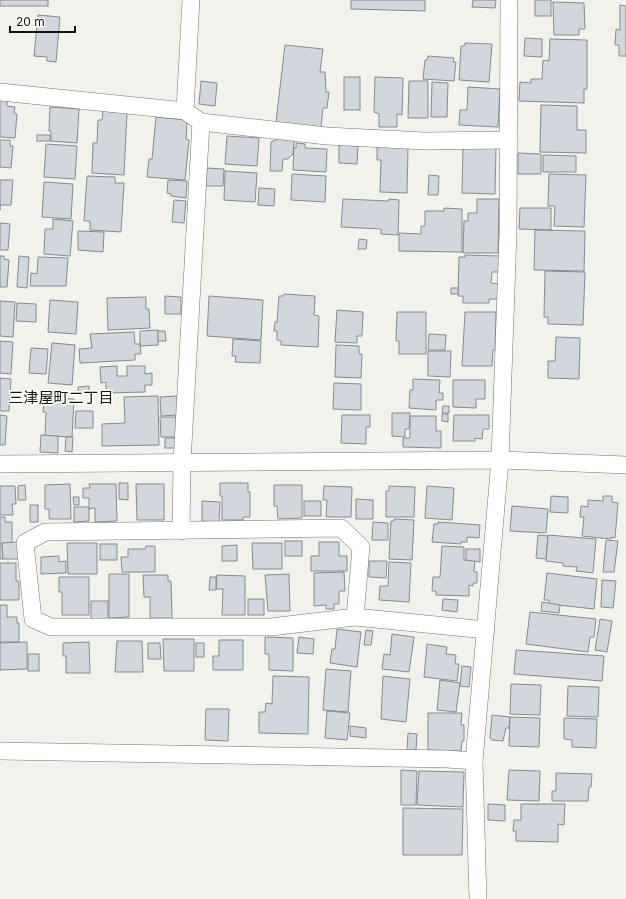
<svg xmlns="http://www.w3.org/2000/svg" width="626" height="899" font-family="Inter,'Noto Sans JP',sans-serif">
<style>
.building{fill:#d2d7dd;stroke:#868a8f}
.lines{fill:none;stroke-linecap:round;stroke-linejoin:round}
.street-casing{stroke:#747670;stroke-width:18}
.street{stroke:#fff;stroke-width:17}
.labels{text-anchor:middle;dominant-baseline:central;stroke-width:3.5;stroke-linejoin:round;paint-order:stroke}
.neighbourhood-label{font-size:15px;fill:#121311;stroke:#fdfff9}
</style>
<rect width="100%" height="100%" fill="#f0f2eb"/>
<g class="building">
<rect x="0" y="0" width="48" height="6"/>
<polygon points="351,0 425,0 425,11 351,9"/>
<polygon points="473,0 496,0 495,8 472,7"/>
<rect x="535" y="0" width="16" height="16"/>
<polygon points="553,2 584,3 585,29 579,29 579,35 554,35"/>
<polygon points="620,5 626,6 626,56 619,56 619,45 615,45 616,29 620,30"/>
<polygon points="38,15 60,17 56,62 47,61 47,57 34,56"/>
<polygon points="525,38 542,39 542,57 524,56"/>
<polygon points="550,39 587,40 587,89 584,89 584,103 519,101 520,82 531,83 531,79 542,79 543,60 549,61"/>
<polygon points="465,43 492,44 489,82 459,80 461,46 464,46"/>
<polygon points="285,45 323,49 320,72 325,72 326,92 329,92 327,108 323,108 321,127 276,122"/>
<polygon points="428,56 454,58 453,62 456,62 454,81 423,79 425,60 427,60"/>
<rect x="344" y="77" width="16" height="33"/>
<polygon points="375,77 403,78 402,115 397,114 397,127 379,127 379,114 374,112"/>
<polygon points="201,81 217,83 215,106 199,104"/>
<polygon points="409,81 428,81 428,118 408,118"/>
<polygon points="432,82 448,83 447,117 431,117"/>
<polygon points="468,87 500,89 498,127 459,125 460,110 467,110"/>
<polygon points="0,100 7,100 7,106 15,107 14,113 17,114 15,138 0,137"/>
<polygon points="541,105 577,106 577,130 586,130 586,153 540,152"/>
<polygon points="50,107 79,109 77,143 51,141 51,131 49,131"/>
<polygon points="103,111 127,113 124,175 92,173 93,143 97,143 98,120 102,120"/>
<polygon points="156,117 187,120 186,139 189,140 185,180 147,177 149,159 152,159"/>
<rect x="37" y="135" width="13" height="6"/>
<polygon points="227,136 259,138 257,166 225,164"/>
<polygon points="279,138 294,139 293,154 288,159 283,159 282,171 270,171 271,142"/>
<polygon points="0,140 10,140 10,146 13,146 11,168 0,167"/>
<polygon points="296,143 305,144 305,148 327,149 326,172 293,170 294,147 296,148"/>
<polygon points="46,144 77,146 75,179 44,177"/>
<polygon points="339,145 358,146 357,164 339,163"/>
<polygon points="463,145 496,146 495,194 462,193"/>
<polygon points="377,146 408,147 407,193 380,192 381,160 377,160"/>
<polygon points="518,153 541,154 541,174 518,174"/>
<polygon points="543,155 576,156 576,172 543,172"/>
<polygon points="207,168 224,169 223,186 206,186"/>
<polygon points="225,171 257,173 255,202 224,200"/>
<polygon points="292,174 326,176 325,202 291,200"/>
<polygon points="549,174 586,175 584,227 554,226 555,206 548,206"/>
<polygon points="429,175 439,176 438,195 428,195"/>
<polygon points="87,176 115,177 115,183 124,183 121,232 90,230 90,221 84,221"/>
<polygon points="0,180 13,180 11,205 0,205 0,210"/>
<polygon points="168,180 187,181 186,198 171,196 171,194 167,193"/>
<polygon points="44,182 73,184 71,219 42,217"/>
<polygon points="259,188 275,189 274,206 258,205"/>
<polygon points="343,199 389,201 389,199 399,200 398,235 381,234 381,229 341,227"/>
<polygon points="477,199 499,199 498,253 463,253 464,221 468,221 468,213 477,213"/>
<polygon points="174,200 186,201 184,223 172,222"/>
<polygon points="444,208 462,209 462,252 399,251 399,233 421,234 421,226 425,226 425,211 444,211"/>
<polygon points="520,208 551,208 551,230 519,229"/>
<polygon points="53,219 73,221 70,256 44,254 45,229 53,229"/>
<polygon points="0,223 10,224 8,250 0,250"/>
<polygon points="535,230 585,231 584,271 534,270"/>
<polygon points="78,231 104,232 103,252 78,250"/>
<polygon points="359,239 367,240 366,249 358,249"/>
<polygon points="465,255 499,256 499,272 492,272 491,283 499,284 498,299 489,299 489,303 463,303 463,296 458,296 459,257 465,257"/>
<polygon points="0,256 4,256 4,259 9,260 7,287 0,287"/>
<polygon points="19,256 29,257 27,288 17,287"/>
<polygon points="38,257 68,258 66,286 30,286 31,273 37,274"/>
<polygon points="545,271 585,272 583,325 548,324 548,317 544,317"/>
<rect x="451" y="288" width="7" height="6"/>
<polygon points="284,294 315,296 314,315 319,316 318,347 281,345 281,341 277,340 277,331 274,331 275,322 277,322 279,296 283,296"/>
<polygon points="165,296 181,297 181,314 165,314"/>
<polygon points="209,296 263,300 261,340 207,336"/>
<polygon points="146,297 146,309 149,309 150,328 108,330 107,298"/>
<polygon points="50,300 78,302 76,334 48,332"/>
<polygon points="0,301 15,302 13,337 0,336"/>
<polygon points="17,303 36,304 36,322 16,321"/>
<polygon points="337,310 363,312 362,336 357,336 357,343 335,342"/>
<polygon points="397,312 426,312 426,354 399,354 399,341 396,341"/>
<polygon points="465,312 496,312 495,350 493,350 492,366 462,366"/>
<polygon points="158,330 158,345 140,346 140,331"/>
<polygon points="158,331 165,331 166,341 158,341"/>
<polygon points="134,332 135,344 140,344 141,354 135,354 135,360 80,363 79,349 92,348 90,334"/>
<polygon points="429,334 446,335 445,350 428,350"/>
<polygon points="556,337 580,338 579,379 548,378 548,361 555,361"/>
<polygon points="233,339 261,341 260,363 235,362 236,356 232,356"/>
<polygon points="0,341 13,342 11,374 0,373"/>
<polygon points="52,343 75,345 72,385 48,383"/>
<polygon points="336,345 359,346 359,354 362,354 361,378 335,377"/>
<polygon points="31,348 48,349 46,374 29,373"/>
<polygon points="428,351 451,351 450,377 428,376"/>
<polygon points="117,366 117,376 127,376 127,366 145,366 145,374 152,373 152,385 145,385 145,392 106,393 106,382 101,383 100,367"/>
<polygon points="0,378 11,379 9,411 0,411"/>
<polygon points="413,379 440,380 439,393 443,393 443,400 436,400 436,410 409,408 410,390 413,390"/>
<polygon points="453,380 485,380 485,399 476,399 476,408 453,407"/>
<polygon points="334,383 361,384 361,410 333,409"/>
<polygon points="89,386 89,393 78,393 78,387"/>
<polygon points="158,396 159,445 102,446 102,424 125,423 124,397"/>
<polygon points="177,396 178,415 161,416 160,397"/>
<polygon points="47,398 74,399 72,437 45,436 46,412 43,412 44,399 47,399"/>
<polygon points="443,406 449,406 449,413 442,413"/>
<polygon points="76,411 93,411 93,428 75,428"/>
<polygon points="392,413 410,413 409,429 405,429 405,437 392,436"/>
<polygon points="442,414 448,414 448,422 442,421"/>
<polygon points="0,415 7,416 5,445 0,445"/>
<polygon points="342,415 370,415 370,427 366,427 366,444 341,443"/>
<polygon points="454,415 489,415 489,429 483,429 482,439 475,438 475,441 453,441"/>
<polygon points="410,416 436,416 436,431 441,431 441,448 403,447 403,438 410,438"/>
<polygon points="160,417 176,417 177,437 161,437"/>
<polygon points="41,435 58,436 58,453 40,452"/>
<polygon points="66,437 73,437 72,452 65,451"/>
<rect x="165" y="438" width="11" height="10"/>
<polygon points="119,483 128,483 128,500 119,499"/>
<polygon points="220,483 248,483 248,492 250,492 250,517 243,517 243,520 222,520 222,496 220,496"/>
<polygon points="70,484 71,519 49,519 49,509 45,509 45,485"/>
<polygon points="89,484 116,484 117,521 95,522 95,508 89,509 89,498 83,498 83,488 90,488"/>
<polygon points="136,484 164,484 164,520 137,520"/>
<polygon points="25,485 26,500 18,500 18,486"/>
<polygon points="274,485 302,485 302,518 278,519 277,506 274,506"/>
<polygon points="0,486 15,486 16,504 12,504 13,515 0,515"/>
<polygon points="324,486 352,487 351,517 326,517 327,500 323,500"/>
<polygon points="389,486 415,487 414,517 386,517 386,491 389,491"/>
<polygon points="427,486 454,488 452,520 425,518"/>
<polygon points="551,496 568,497 568,513 550,512"/>
<polygon points="603,496 612,496 612,502 618,503 615,538 611,537 611,539 582,536 584,517 580,517 581,506 588,507 588,500 603,501"/>
<polygon points="73,497 79,497 79,505 74,505"/>
<polygon points="356,499 373,500 373,519 356,519"/>
<polygon points="202,501 220,502 219,522 202,521"/>
<rect x="304" y="501" width="17" height="15"/>
<rect x="30" y="505" width="8" height="17"/>
<polygon points="512,506 548,509 546,533 510,531"/>
<polygon points="74,507 89,507 89,521 74,522"/>
<polygon points="0,517 5,517 5,522 12,522 12,543 2,543 3,559 0,559"/>
<polygon points="394,519 414,520 412,560 389,559 391,521 394,521"/>
<polygon points="373,522 388,523 388,540 372,540"/>
<polygon points="438,522 480,525 479,538 467,537 467,542 461,542 461,544 432,542 434,524 438,524"/>
<polygon points="538,535 548,536 546,559 536,558"/>
<polygon points="548,535 596,539 593,573 576,571 577,567 563,566 563,563 546,561"/>
<polygon points="606,540 618,541 614,572 603,572"/>
<rect x="285" y="541" width="17" height="15"/>
<polygon points="18,542 19,559 3,559 2,543"/>
<polygon points="319,542 339,542 339,556 347,556 347,571 311,571 311,556 319,556"/>
<polygon points="67,543 97,543 97,574 68,574"/>
<polygon points="252,543 282,543 282,569 253,569"/>
<rect x="100" y="544" width="17" height="16"/>
<polygon points="237,545 237,561 222,561 222,546"/>
<polygon points="146,546 155,546 155,572 122,572 121,557 128,557 128,549 145,549"/>
<polygon points="442,546 464,547 464,560 475,560 474,572 477,572 477,583 473,583 473,586 469,585 469,596 436,595 436,591 432,591 433,577 440,577"/>
<polygon points="466,549 480,549 480,562 466,560"/>
<polygon points="59,556 59,562 66,561 66,573 41,574 41,557"/>
<polygon points="369,561 387,561 386,578 369,577"/>
<polygon points="389,562 411,563 409,602 379,600 380,586 388,586"/>
<polygon points="0,563 16,563 16,581 19,581 19,600 0,600"/>
<polygon points="344,572 345,591 339,591 339,604 334,604 334,609 326,609 326,605 314,606 314,573"/>
<polygon points="547,573 597,579 594,609 549,604 549,600 544,600"/>
<polygon points="109,574 129,574 129,617 109,618"/>
<polygon points="289,574 290,611 268,611 265,575"/>
<polygon points="143,575 168,575 168,581 171,581 172,618 150,618 150,597 144,597"/>
<polygon points="217,575 245,576 245,615 222,615 223,589 216,589"/>
<polygon points="59,577 89,577 89,615 62,615 62,592 59,592"/>
<polygon points="210,577 216,577 216,590 209,590"/>
<polygon points="602,580 616,581 613,608 601,607"/>
<rect x="248" y="599" width="16" height="16"/>
<polygon points="443,599 458,600 457,612 442,610"/>
<rect x="91" y="601" width="17" height="18"/>
<polygon points="542,602 560,605 559,613 541,611"/>
<polygon points="0,605 7,605 7,617 17,617 17,623 19,623 19,642 0,642"/>
<polygon points="530,612 596,619 594,637 590,637 588,652 526,644"/>
<polygon points="600,619 612,621 607,652 595,650"/>
<polygon points="337,629 361,632 357,667 330,663 332,649 335,649"/>
<polygon points="366,630 373,631 371,645 364,645"/>
<polygon points="392,634 414,637 409,672 382,669 384,654 390,655"/>
<polygon points="265,637 293,638 293,671 269,670 269,654 265,654"/>
<polygon points="299,637 314,639 313,654 297,653"/>
<polygon points="163,639 194,639 194,671 164,671"/>
<polygon points="219,640 243,640 243,670 213,670 213,656 219,656"/>
<polygon points="117,641 142,641 143,672 115,672"/>
<polygon points="27,642 27,669 0,670 0,643"/>
<polygon points="89,642 90,673 66,673 66,656 63,656 63,643"/>
<polygon points="148,643 160,643 161,659 148,659"/>
<rect x="196" y="643" width="8" height="14"/>
<polygon points="427,644 447,647 446,654 456,655 455,664 459,664 457,681 424,677"/>
<polygon points="516,650 604,656 602,681 514,674"/>
<rect x="28" y="654" width="11" height="17"/>
<polygon points="462,666 471,667 469,687 460,686"/>
<polygon points="326,669 351,671 348,712 323,710"/>
<polygon points="273,676 309,677 308,734 259,733 259,712 265,712 266,703 272,704"/>
<polygon points="383,676 410,679 406,722 381,719"/>
<polygon points="440,680 460,683 456,712 437,710"/>
<polygon points="511,684 541,685 540,715 510,714"/>
<polygon points="568,686 599,687 598,717 567,716"/>
<polygon points="206,709 229,709 228,741 205,740"/>
<polygon points="327,711 350,713 347,740 325,738"/>
<polygon points="428,713 462,713 461,725 464,725 464,741 462,741 461,751 428,750"/>
<polygon points="492,715 510,717 509,728 506,728 503,741 492,740 490,738"/>
<polygon points="510,717 540,718 539,747 509,746"/>
<polygon points="564,718 597,719 596,748 572,747 572,740 564,739"/>
<polygon points="350,726 366,728 366,738 350,736"/>
<polygon points="408,733 417,734 416,750 407,750"/>
<polygon points="401,770 417,771 416,805 401,805"/>
<polygon points="509,770 540,771 539,801 507,800"/>
<polygon points="419,771 464,772 463,807 417,805"/>
<polygon points="556,773 592,774 591,787 589,787 588,801 552,801 552,791 556,791"/>
<polygon points="488,804 505,805 505,821 488,820"/>
<polygon points="521,804 565,804 564,825 558,824 558,842 516,841 516,831 513,831 514,820 521,820"/>
<polygon points="403,808 463,809 462,855 403,855"/>
</g>
<g class="lines">
<defs>
<g id="street">
<polyline points="0,92 185,111 201,122 327,136 425,141 508,140"/>
<polyline points="185,111 191,0"/>
<polyline points="0,464 500,460 626,465"/>
<polyline points="181,531 182,463 201,122"/>
<polyline points="355,617 271,627 51,627 33,619 25,543 45,532 341,528 361,547 355,617 486,630"/>
<polyline points="0,751 447,759 474,761"/>
<polyline points="478,899 474,761 500,460 508,233 509,0"/>
</g>
</defs>
<use href="#street" class="street-casing"/>
<use href="#street" class="street"/>
</g>
<g class="labels">
<g class="neighbourhood-label">
<text x="61" y="397">三津屋町二丁目</text>
</g>
</g>
<path d="M10 26v6h65v-6" fill="none" stroke="#121311" stroke-width="2"/>
<text x="16" y="26" font-size="12" fill="#121311" stroke="#fdfff9" stroke-width="3" paint-order="stroke">20 m</text>
</svg>
